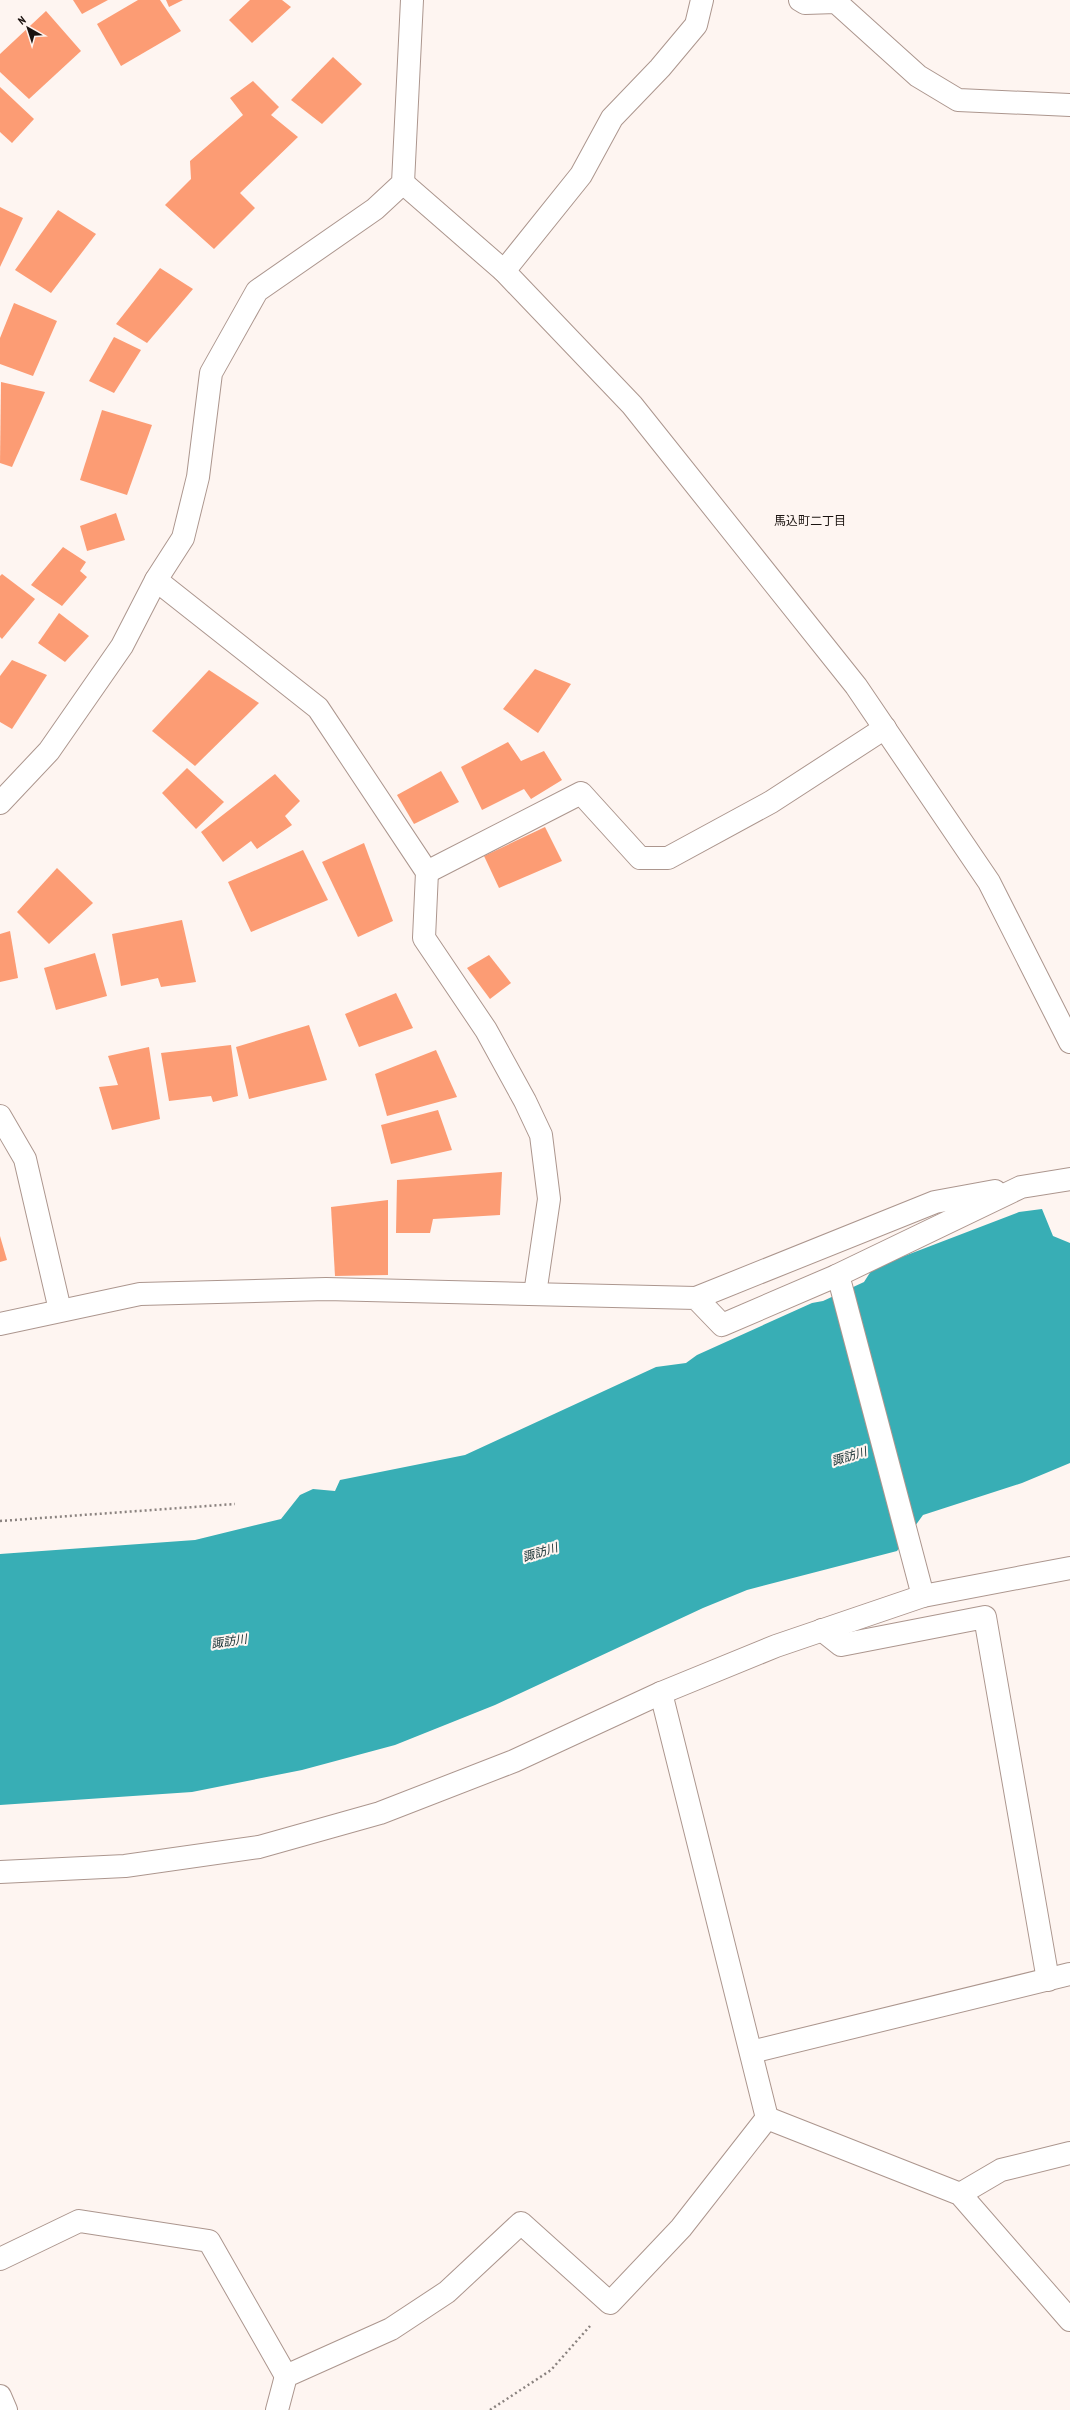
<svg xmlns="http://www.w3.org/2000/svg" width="1070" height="2410" font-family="'PT Sans Narrow','Noto Sans JP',sans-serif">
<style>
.water{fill:#38aeb5}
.building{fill:#fc9c74}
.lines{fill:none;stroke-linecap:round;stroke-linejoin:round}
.minor-casing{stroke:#ac968e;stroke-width:24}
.path{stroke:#8a827f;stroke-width:2.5;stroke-dasharray:2 3;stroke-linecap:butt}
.minor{stroke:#fff;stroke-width:22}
.labels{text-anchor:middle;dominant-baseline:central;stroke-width:4;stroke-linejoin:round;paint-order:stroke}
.neighbourhood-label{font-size:12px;fill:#1b1310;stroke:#fef5f1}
.water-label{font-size:12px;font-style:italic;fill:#183133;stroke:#fef5f1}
</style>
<rect width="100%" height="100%" fill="#fef5f1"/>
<polygon class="water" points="1042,1209 1053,1236 1070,1243 1070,1463 1022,1483 923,1515 897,1551 747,1590 703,1608 495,1705 395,1745 302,1770 192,1792 0,1805 0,1554 195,1540 281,1519 300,1495 313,1489 335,1491 340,1480 465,1455 656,1367 686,1363 697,1355 812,1303 823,1301 864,1282 873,1268 1019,1212"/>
<g class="building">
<polygon points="73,0 108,0 82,14"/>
<polygon points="138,0 160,0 181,31 121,66 97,24"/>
<polygon points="166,0 183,0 169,7"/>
<polygon points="250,0 282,0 291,7 252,43 229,20"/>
<polygon points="46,11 81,51 29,99 0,72 0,54"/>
<polygon points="333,57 362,84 322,124 291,100"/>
<polygon points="253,81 279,107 271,115 298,137 240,193 255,208 214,249 165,205 191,179 190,161 243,115 230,98"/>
<polygon points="0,87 34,119 12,143 0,132"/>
<polygon points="0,207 23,218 0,267"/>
<polygon points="58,210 96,234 51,293 15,270"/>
<polygon points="160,268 193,289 147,343 116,324"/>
<polygon points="14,303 57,321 33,376 0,364 0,338"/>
<polygon points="114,337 141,350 114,393 89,381"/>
<polygon points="1,382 45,392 12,467 0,463"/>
<polygon points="102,410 152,425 127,495 80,480"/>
<polygon points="116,513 125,540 87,551 80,526"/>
<polygon points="63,547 86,562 80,571 87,577 62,606 31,585"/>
<polygon points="2,574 35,599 2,639 0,637 0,576"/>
<polygon points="59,613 89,636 65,662 38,643"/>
<polygon points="12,660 47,675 12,729 0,722 0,676"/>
<polygon points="535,669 571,684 538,733 503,709"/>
<polygon points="209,670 259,703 195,766 152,731"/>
<polygon points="508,742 521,761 544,751 562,780 531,799 524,789 482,810 461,767"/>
<polygon points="187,768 224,802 196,829 162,793"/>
<polygon points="441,771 459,802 414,824 397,795"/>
<polygon points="275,774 300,801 285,816 292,825 257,849 251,841 223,862 201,832"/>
<polygon points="545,827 562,861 499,888 484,856"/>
<polygon points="364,843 393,921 358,937 322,862"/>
<polygon points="303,850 328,900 251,932 228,882"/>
<polygon points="57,868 93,903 49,944 17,912"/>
<polygon points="182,920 196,982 161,987 158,978 121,986 112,934"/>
<polygon points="10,931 18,978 0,982 0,934"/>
<polygon points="95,953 107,996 56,1010 44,968"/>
<polygon points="489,955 511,983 490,999 467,968"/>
<polygon points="396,993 413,1028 359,1047 345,1014"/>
<polygon points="309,1025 327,1080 249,1099 236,1047"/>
<polygon points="231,1045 238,1096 213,1102 211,1096 169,1101 161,1053"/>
<polygon points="149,1047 160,1119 112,1130 99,1087 118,1085 108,1056"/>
<polygon points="436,1050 457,1097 387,1116 375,1074"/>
<polygon points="438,1110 452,1150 391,1164 381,1125"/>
<polygon points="502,1172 500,1215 433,1219 430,1233 396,1233 397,1180"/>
<polygon points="388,1200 388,1275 335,1276 331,1207"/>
<polygon points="0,1236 7,1260 0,1262"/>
</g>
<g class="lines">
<defs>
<g id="minor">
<polyline points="800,0 805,3 836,2 918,76 958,100 1070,105"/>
<polyline points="403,183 504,271 632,405 856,686 989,882 1070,1042"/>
<polyline points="504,271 581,175 612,118 660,68 696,25 702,0"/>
<polyline points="156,580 318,708 427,872 424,938 486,1030 525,1101 541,1135 549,1199 535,1294"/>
<polyline points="0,803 49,751 122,646 156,580 183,538 198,477 211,373 257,291 375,209 403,183 412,0"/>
<polyline points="427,872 581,793 640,858 668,858 771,802 885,728"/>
<polyline points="0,1116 25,1159 60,1310"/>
<polyline points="836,1276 841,1286 923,1596"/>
<polyline points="696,1298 935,1202 995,1191"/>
<polyline points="0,1324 140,1294 326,1289 696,1298 722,1325 836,1276 1021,1187 1070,1179"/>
<polyline points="822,1630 841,1645 985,1617 1048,1980"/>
<polyline points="661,1693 767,2118"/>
<polyline points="0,1872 125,1866 259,1847 380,1813 514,1761 661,1693 776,1646 923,1596 1070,1568"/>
<polyline points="751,2052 1070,1974"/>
<polyline points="767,2118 960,2194 1070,2320"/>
<polyline points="960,2194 1001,2170 1070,2153"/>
<polyline points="0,2259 79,2221 209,2241 286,2376"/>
<polyline points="0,2396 6,2410"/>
<polyline points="277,2410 286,2376 391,2329 447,2292 521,2223 610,2303 681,2228 767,2118"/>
</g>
</defs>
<use href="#minor" class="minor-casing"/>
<g class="path">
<polyline points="0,1521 235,1504"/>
<polyline points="490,2410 551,2370 590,2326"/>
</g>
<use href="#minor" class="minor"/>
</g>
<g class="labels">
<g class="neighbourhood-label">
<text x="810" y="520">馬込町二丁目</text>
</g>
<g class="water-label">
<text transform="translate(849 1456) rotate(-17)">諏訪川</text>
<text transform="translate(540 1552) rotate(-17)">諏訪川</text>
<text transform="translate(229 1641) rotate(-8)">諏訪川</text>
</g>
</g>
<g transform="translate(28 28) rotate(321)" stroke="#fef5f1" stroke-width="3" paint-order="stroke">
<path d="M0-3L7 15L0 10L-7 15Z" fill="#1b1310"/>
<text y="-6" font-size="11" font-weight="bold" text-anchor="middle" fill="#1b1310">N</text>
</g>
</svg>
